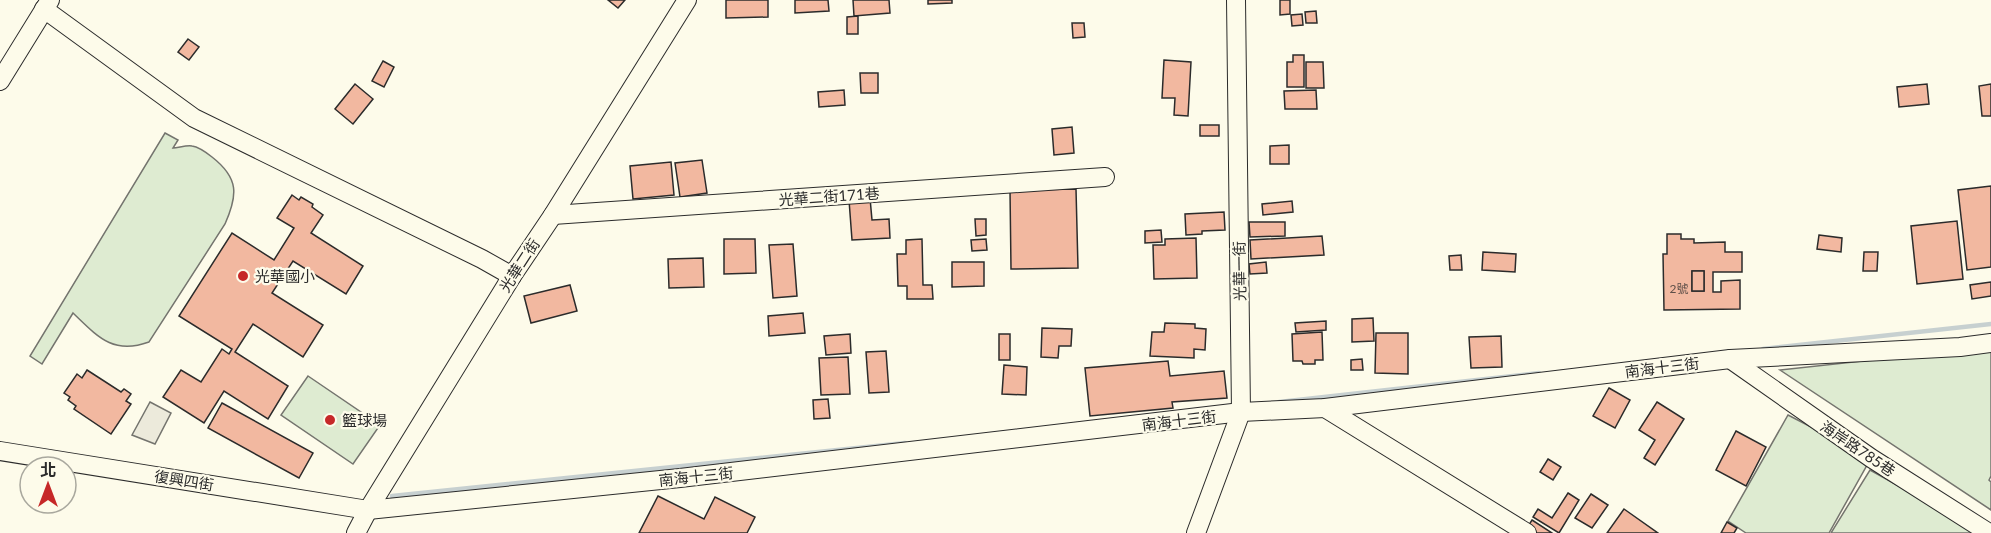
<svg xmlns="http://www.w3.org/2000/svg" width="1991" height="533" font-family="Lato,'Noto Sans TC',sans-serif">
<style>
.green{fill:#deebd1;stroke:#74746e;stroke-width:1.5}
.parking{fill:#eceadb;stroke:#74746e;stroke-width:1.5}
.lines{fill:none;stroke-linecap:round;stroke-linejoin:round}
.stream{stroke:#c7d0d0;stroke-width:4.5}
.building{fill:#f2b8a0;stroke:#2b2b2b;stroke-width:1.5;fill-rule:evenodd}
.minor-casing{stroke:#2b2b2b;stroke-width:20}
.minor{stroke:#fdfbea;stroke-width:18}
.poi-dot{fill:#c62828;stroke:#fdfbea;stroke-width:2}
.labels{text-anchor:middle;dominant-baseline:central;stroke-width:4.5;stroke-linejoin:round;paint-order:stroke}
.number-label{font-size:12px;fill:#5d4e48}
.street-label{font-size:15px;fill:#2b2b2b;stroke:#fdfbea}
.poi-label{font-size:15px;fill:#2b2b2b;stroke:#fdfbea;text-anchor:start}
</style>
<rect width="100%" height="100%" fill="#fdfbea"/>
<g class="green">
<path d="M165,133L178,140L173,148C178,148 186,145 192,146C199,147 207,153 212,157C239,178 238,195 225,224L149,342C113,355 98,337 73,313L42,364L30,356Z"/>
<polygon points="1991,347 1991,476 1989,480 1991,482 1991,510 1780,370"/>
<polygon points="308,376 380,425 353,464 281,415"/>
<polygon points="1788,415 1871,458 1829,533 1746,533 1728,521"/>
<polygon points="1870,470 1983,533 1831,533"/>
</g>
<polygon class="parking" points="150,402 171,413 155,444 132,435"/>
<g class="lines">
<g class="stream">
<polyline points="1763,349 1991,324"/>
<polyline points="1279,402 1539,373"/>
<polyline points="392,496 905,443"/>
</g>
</g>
<g class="building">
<polygon points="608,0 625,0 618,8"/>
<polygon points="726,0 768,0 768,17 726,18"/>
<polygon points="795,0 828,0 829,11 795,13"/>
<polygon points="853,0 889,0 890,13 854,16"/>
<polygon points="928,0 952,0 952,3 928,4"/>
<polygon points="1280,0 1290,0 1290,14 1280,15"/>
<polygon points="1316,11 1317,23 1306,23 1305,12"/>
<polygon points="1302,14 1303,25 1292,26 1291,15"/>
<polygon points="858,16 858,34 847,34 847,17"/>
<polygon points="1072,23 1084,23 1085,37 1073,38"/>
<polygon points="188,39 199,47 189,60 178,52"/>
<polygon points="1293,55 1304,55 1304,87 1287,87 1287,62 1293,62"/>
<polygon points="1164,60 1191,62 1188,116 1174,115 1175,98 1162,98"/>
<polygon points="383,61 394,67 384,87 372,81"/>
<polygon points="1306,62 1323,62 1324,88 1306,88"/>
<polygon points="860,73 878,73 878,93 861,93"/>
<polygon points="355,84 373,99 353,124 335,109"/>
<polygon points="1927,84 1929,104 1899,107 1897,87"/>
<polygon points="1991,84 1991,116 1982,116 1979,86"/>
<polygon points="844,90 845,105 819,107 818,92"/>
<polygon points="1316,90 1317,109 1285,109 1284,91"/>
<rect x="1200" y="125" width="19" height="11"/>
<polygon points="1072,127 1074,153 1054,155 1052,129"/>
<polygon points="1289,145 1289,164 1270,164 1270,146"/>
<polygon points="702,160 707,193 680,197 675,163"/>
<polygon points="671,162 674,195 633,199 630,166"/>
<polygon points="1991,186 1991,267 1967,270 1958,190"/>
<polygon points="1076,189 1078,268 1011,269 1010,190"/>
<polygon points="292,195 299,200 301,197 313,204 312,207 323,215 311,233 363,266 346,294 293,261 272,293 323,325 303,357 253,324 235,352 288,386 268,419 224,391 204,423 163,397 181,370 201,382 222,349 229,354 232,349 179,316 232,233 274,260 294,228 277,218"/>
<polygon points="870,198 872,220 889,219 890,238 852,240 849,200"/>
<polygon points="1292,201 1293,212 1263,215 1262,204"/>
<polygon points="1224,212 1225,230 1202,231 1202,234 1186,235 1185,214"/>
<polygon points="975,219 986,219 986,235 976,236"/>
<polygon points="1957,221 1963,279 1917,284 1911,226"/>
<polygon points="1249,222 1285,222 1285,236 1250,237"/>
<polygon points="1161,230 1162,242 1145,243 1145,231"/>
<path d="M1667,234H1681V239H1694V243L1725,242V252H1742V272H1713V292H1721V281L1740,280V309L1664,310L1663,254H1667ZM1692,271H1704V291H1692Z"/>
<polygon points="1819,235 1842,238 1841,252 1817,249"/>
<polygon points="1322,236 1324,255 1251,259 1250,240"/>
<polygon points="1196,238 1197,278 1154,279 1153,245 1165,245 1165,239"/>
<polygon points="724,239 755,239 756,273 724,274"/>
<polygon points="922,239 923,285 932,285 933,299 907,299 907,286 898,286 897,254 906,254 906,240"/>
<polygon points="986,239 987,250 972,251 971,240"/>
<polygon points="793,244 797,296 773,298 769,245"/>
<polygon points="1483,252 1516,254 1515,272 1482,270"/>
<polygon points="1864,252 1878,252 1877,271 1863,271"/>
<polygon points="1461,255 1462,270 1450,270 1449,256"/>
<polygon points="703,258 704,287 669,288 668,259"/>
<polygon points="952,262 984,262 984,286 952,287"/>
<polygon points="1266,262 1267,273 1250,274 1249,264"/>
<rect x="1692" y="271" width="12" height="20"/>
<polygon points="1991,282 1991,296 1972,299 1970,285"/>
<polygon points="570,285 577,311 531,323 524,296"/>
<polygon points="803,313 805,333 769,336 768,316"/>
<polygon points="1373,318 1374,341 1352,342 1352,319"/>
<polygon points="1326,321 1326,330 1296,332 1295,323"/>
<polygon points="1165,323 1195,324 1195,328 1206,329 1205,350 1194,349 1194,358 1150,356 1152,332 1164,332"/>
<polygon points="1042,328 1072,329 1071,346 1059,346 1058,358 1041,357"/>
<polygon points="1322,332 1323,360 1315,360 1315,364 1303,364 1302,361 1293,361 1292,334"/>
<polygon points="1376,333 1408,333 1408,374 1375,373"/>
<polygon points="850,334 851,353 826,355 824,336"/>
<rect x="999" y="334" width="11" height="26"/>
<polygon points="1501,336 1502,367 1471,368 1469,337"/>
<polygon points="886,351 889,392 869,393 866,352"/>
<polygon points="848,357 850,394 821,395 819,358"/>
<polygon points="1362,359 1363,370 1351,370 1351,360"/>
<polygon points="1168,361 1170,376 1224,371 1227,398 1172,402 1173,408 1090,416 1085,368"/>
<polygon points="1004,365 1027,367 1026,395 1002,394"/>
<polygon points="87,370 121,392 124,389 131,394 126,401 131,404 111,434 74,409 76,406 68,400 70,397 64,393 77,374 82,378"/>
<polygon points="1609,388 1630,400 1615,428 1593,416"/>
<polygon points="828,399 830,418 814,419 813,400"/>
<polygon points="1657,402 1684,419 1655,465 1644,458 1655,440 1639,430"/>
<polygon points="222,403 313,453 299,478 208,428"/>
<polygon points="1736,431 1766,447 1746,486 1716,470"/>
<polygon points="1548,459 1561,467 1553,480 1540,472"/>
<polygon points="1568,493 1579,500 1559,533 1533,517 1538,509 1552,518"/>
<polygon points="1591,494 1608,505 1592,528 1575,518"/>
<polygon points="658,496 704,519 715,497 755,517 747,533 639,533"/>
<polygon points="1624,509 1658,533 1607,533"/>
<polygon points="1532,520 1552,533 1528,533 1525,531"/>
<polygon points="1727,522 1737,528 1734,533 1721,533"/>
</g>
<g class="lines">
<defs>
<g id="minor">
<polyline points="44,9 194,118 482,259 512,276"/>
<polyline points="0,81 50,0"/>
<polyline points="553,215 1105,177"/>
<polyline points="1730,359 1871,458 1989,533"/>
<polyline points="1325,408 1527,533"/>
<polyline points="0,451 368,510 680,478 1241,412 1325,408 1730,359 1960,347 1991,343"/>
<polyline points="356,533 368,510 512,276 553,215 687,0"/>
<polyline points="1196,533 1241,412 1236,0"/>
</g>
</defs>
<use href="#minor" class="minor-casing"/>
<use href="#minor" class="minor"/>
</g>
<g class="poi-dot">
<circle cx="243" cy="276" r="6"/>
<circle cx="330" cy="420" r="6"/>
</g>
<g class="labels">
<g class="number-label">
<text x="1679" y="288">2號</text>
</g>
<g class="street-label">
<text transform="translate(829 196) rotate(-4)">光華二街171巷</text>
<text transform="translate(519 265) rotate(-57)">光華二街</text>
<text transform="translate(1239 271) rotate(-91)">光華一街</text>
<text transform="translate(1662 367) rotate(-7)">南海十三街</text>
<text transform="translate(1179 420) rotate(-7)">南海十三街</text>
<text transform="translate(1858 448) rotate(34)">海岸路785巷</text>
<text transform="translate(696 476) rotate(-6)">南海十三街</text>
<text transform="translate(184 480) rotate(9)">復興四街</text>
</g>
<g class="poi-label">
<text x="255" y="276">光華國小</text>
<text x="342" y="420">籃球場</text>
</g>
</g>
<g transform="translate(48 485)"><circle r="28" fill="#fdfbea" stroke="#a9a89e" stroke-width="1.5"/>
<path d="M0-4.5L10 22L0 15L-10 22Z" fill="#c62828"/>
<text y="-9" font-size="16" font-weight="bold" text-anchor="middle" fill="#2b2b2b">北</text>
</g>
</svg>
